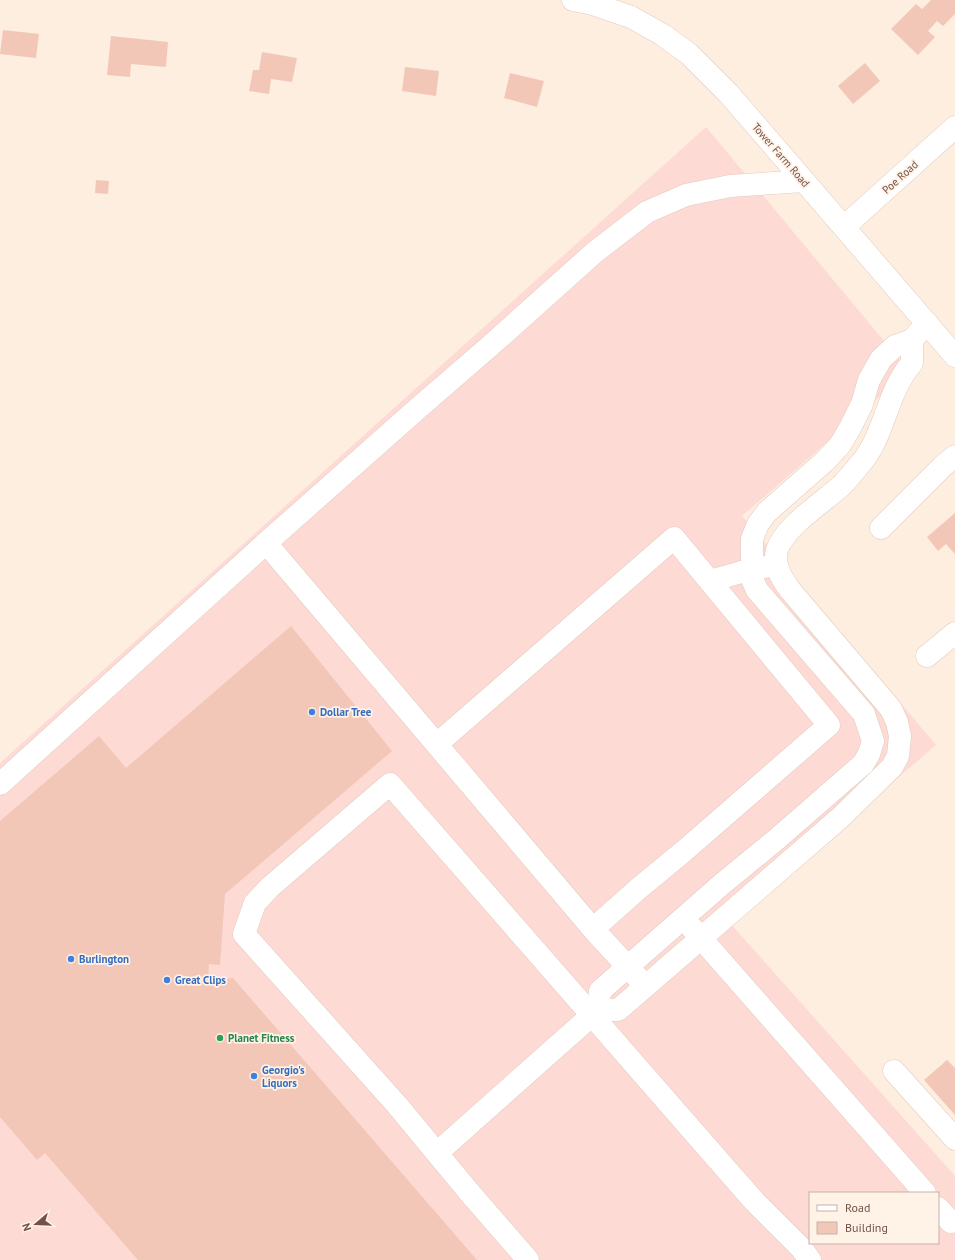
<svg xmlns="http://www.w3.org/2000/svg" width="955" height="1260" font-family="'PT Sans',sans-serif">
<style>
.commercial{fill:#fddad4;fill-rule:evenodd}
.building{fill:#f3c7b7}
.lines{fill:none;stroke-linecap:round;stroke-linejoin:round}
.minor-casing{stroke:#e3cbbf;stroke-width:23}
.minor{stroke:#fff;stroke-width:22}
.shop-dot{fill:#3f7fe0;stroke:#fff2e7;stroke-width:1.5}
.leisure-dot{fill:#2e9e5b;stroke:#fff2e7;stroke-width:1.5}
.labels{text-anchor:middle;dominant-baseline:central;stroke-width:3.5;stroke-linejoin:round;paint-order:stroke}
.street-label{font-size:11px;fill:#745147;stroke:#fff2e7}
.shop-label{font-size:11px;font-weight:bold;fill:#366cbe;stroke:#fff2e7;text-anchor:start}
.leisure-label{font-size:11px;font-weight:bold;fill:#27864d;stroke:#fff2e7;text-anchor:start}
</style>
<rect width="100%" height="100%" fill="#fdeee0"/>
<path class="commercial" d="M706,127L909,371L742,516L936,745L729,922L955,1176V1260H0V763ZM810,1193H938V1243H810Z"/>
<g class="building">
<polygon points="931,0 955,0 955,14 943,26 937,21 928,31 935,37 918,55 891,29 916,4 922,9"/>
<polygon points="3,30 39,34 36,58 0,54"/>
<polygon points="111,36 168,42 166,67 131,64 130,77 107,75"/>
<polygon points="262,52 297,58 292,82 271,79 269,94 249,91 253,70 259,70"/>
<polygon points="865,63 880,81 853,104 838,86"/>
<polygon points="405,67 439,71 436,96 402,91"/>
<polygon points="510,73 544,81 537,107 504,98"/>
<polygon points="96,180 109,181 108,194 95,193"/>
<polygon points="955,513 955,554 946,544 938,551 927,537"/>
<polygon points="291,626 392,751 225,894 220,965 209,964 208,981 233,978 477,1260 138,1260 45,1153 37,1160 0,1117 0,821 99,736 126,768"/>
<polygon points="947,1060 954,1067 955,1067 955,1115 924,1080"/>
</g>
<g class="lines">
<defs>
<g id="minor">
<polyline points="573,0 593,4 631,17 663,35 689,54 728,93 955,356"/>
<polyline points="844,227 955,127"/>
<polyline points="881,528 943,466 955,456"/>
<polyline points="266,543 593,929 638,978"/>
<polyline points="710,581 752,569 765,567"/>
<polyline points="927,656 955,633"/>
<polyline points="437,744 674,538 829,725 684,851 638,889 593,929"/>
<polyline points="0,784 266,543 416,410 490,346 595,252 647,212 686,195 730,186 804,181"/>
<polyline points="692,928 925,1193"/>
<path d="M598,1010H618L841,817L892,767L898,756L900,736L897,722L891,709L790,590C782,579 773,565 777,550C785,526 822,503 841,486C848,479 855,470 861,463C885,435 886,393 912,363V340"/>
<polyline points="894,1071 955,1139"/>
<polyline points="437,1153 591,1016 598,1010 600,991 722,884 778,838 863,764 869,754 873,741 864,714 757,590 753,581 752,556 752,539 758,524 767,512 825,461 840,445 850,428 862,404 869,380 881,359 895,346 912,340 927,323"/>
<polyline points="938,1208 951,1222"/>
<polyline points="528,1260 469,1192 397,1105 244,934 255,903 270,887 390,784 712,1153 755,1202 802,1249 810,1260"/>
</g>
</defs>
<use href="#minor" class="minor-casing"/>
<use href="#minor" class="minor"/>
</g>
<g class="shop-dot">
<circle cx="312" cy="712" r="4"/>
<circle cx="71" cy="959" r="4"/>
<circle cx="167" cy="980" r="4"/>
<circle cx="254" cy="1076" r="4"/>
</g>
<circle class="leisure-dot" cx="220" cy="1038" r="4"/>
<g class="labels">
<g class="street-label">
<text transform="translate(781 155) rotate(49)">Tower Farm Road</text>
<text transform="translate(900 177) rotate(-42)">Poe Road</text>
</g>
<g class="shop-label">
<text x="320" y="712">Dollar Tree</text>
<text x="79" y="959">Burlington</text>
<text x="175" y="980">Great Clips</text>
<text x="262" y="1070">Georgio's<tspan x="262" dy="13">Liquors</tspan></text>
</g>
<g class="leisure-label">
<text x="228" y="1038">Planet Fitness</text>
</g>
</g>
<rect x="809" y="1192" width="130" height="52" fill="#fff2e7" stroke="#c7b2a7"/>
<rect x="817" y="1205" width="20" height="6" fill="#ffffff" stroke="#c7b2a7"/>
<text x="845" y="1212" font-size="12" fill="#745147">Road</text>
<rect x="817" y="1222" width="20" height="12" fill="#f3c7b7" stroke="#c7b2a7"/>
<text x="845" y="1232" font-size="12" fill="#745147">Building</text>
<g transform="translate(36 1224) rotate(251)" stroke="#fff2e7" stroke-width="3" paint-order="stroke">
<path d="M0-3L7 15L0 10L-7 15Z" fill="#745147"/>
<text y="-6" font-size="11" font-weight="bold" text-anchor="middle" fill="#745147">N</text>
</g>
</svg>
